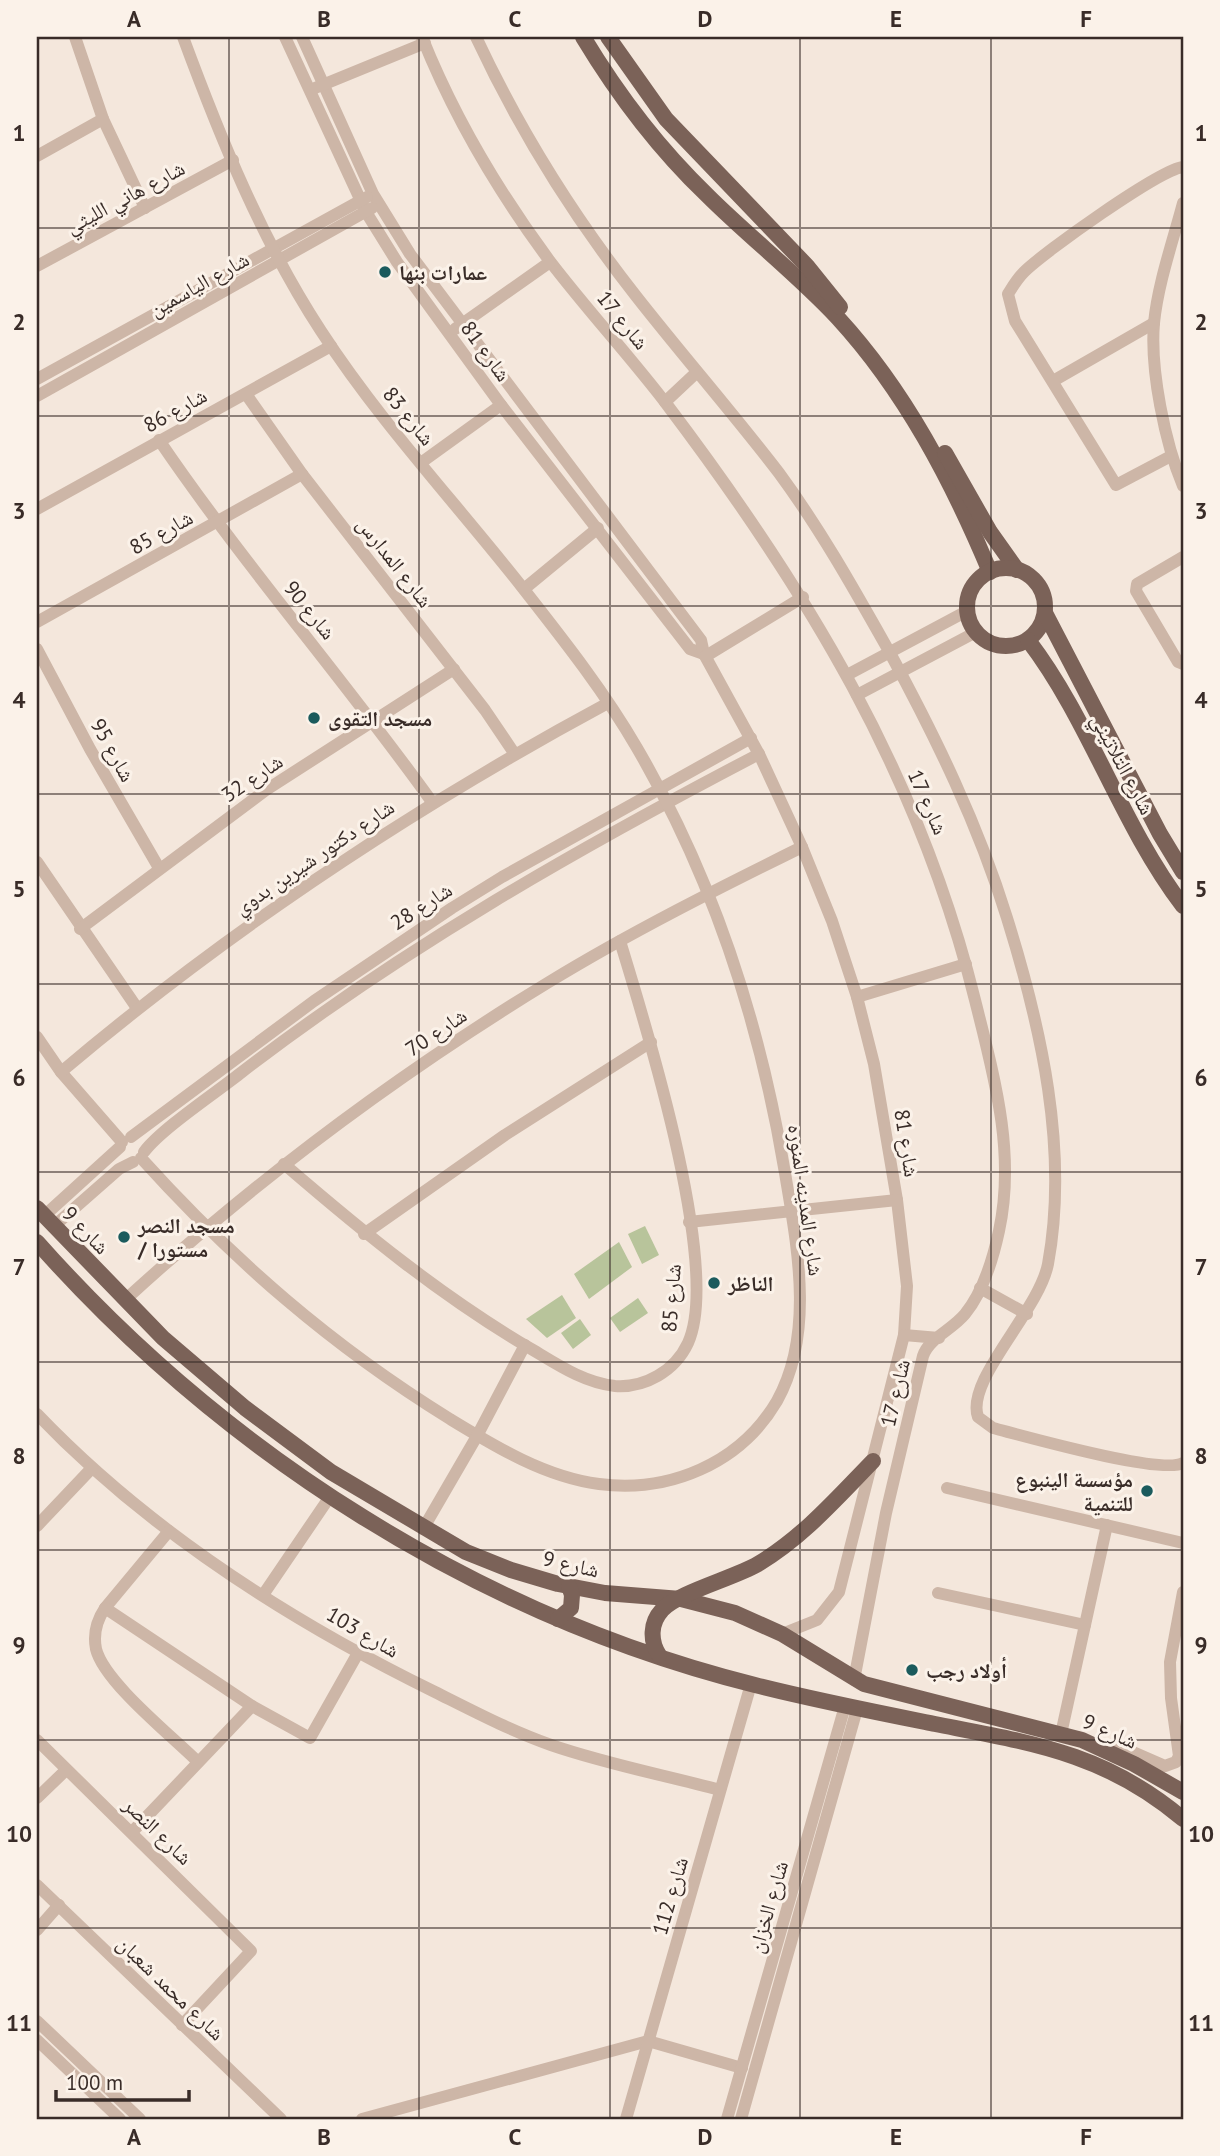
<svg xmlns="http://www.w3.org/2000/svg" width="1220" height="2156" font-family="'PT Sans','Noto Naskh Arabic',sans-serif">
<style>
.green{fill:#b8c49b}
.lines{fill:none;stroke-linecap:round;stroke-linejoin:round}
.minor{stroke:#cdb6a7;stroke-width:12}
.major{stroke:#7b6258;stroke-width:16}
.grid{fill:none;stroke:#392c28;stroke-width:2;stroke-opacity:0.55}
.poi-dot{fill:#1b5b5d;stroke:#fbf2e9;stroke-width:2.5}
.labels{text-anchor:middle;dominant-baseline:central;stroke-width:6;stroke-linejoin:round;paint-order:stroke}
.street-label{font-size:21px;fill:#392c28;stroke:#fbf2e9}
.poi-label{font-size:21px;font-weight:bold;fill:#392c28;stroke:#fbf2e9;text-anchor:start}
.neatline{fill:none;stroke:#392c28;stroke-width:2.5}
.grid-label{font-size:23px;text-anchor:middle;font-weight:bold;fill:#392c28}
</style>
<rect width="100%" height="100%" fill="#f4e7dc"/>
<g class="green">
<polygon points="645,1226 659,1255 642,1264 628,1234"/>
<polygon points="619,1242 632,1267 589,1299 574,1274"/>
<polygon points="562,1295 576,1318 547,1338 526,1319"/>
<polygon points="638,1298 648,1313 620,1332 610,1318"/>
<polygon points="580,1319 591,1335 573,1349 561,1333"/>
</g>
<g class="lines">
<g class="minor">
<polyline points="75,37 103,119 145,208"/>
<polyline points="285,37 366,212 397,262 501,405 690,649 704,654"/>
<polyline points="302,37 373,194 410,254 701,640 704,654 759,754 802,847 832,921 857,997 874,1064 897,1200 907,1286 904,1335 839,1592 817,1620 782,1634"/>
<path d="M422,37C454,117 498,191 549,260C587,310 630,356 668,406C807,590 919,774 975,1000C994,1076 1016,1153 999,1231C993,1259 983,1292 965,1314C952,1330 929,1338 923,1356L886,1513L854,1680"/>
<path d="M476,37C519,129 573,216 636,296C683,356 733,413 779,473C821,530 855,591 890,653C936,738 978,824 1007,918C1041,1027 1069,1150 1048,1264C1039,1311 965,1380 978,1417L993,1428C1024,1436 1161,1475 1183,1463"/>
<polyline points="315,88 425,43"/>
<polyline points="37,156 103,119"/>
<path d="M1183,203C1173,241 1158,283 1154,323C1150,370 1165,443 1183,486"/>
<polyline points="37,266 233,160"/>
<polyline points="455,329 550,262"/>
<polyline points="37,379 367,197"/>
<polyline points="1053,381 1154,323"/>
<polyline points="246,394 302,474 485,710 514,753"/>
<polyline points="37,396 372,208"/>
<polyline points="665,402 697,372"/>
<path d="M159,440C244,565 344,679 432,802"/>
<path d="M1171,456L1116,485L1015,321L1008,294C1013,286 1017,279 1024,272C1044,252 1159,170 1183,167"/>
<polyline points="422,462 501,405"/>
<polyline points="37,509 331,346"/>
<polyline points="1183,557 1137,584 1136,591 1178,662 1183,664"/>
<polyline points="524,589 598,528"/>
<polyline points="37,622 302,474"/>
<polyline points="37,649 90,749 159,868"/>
<polyline points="706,656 803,597"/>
<polyline points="847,675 967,611"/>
<polyline points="857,695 976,632"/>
<polyline points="37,862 137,1008"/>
<polyline points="80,929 266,790 454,669"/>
<polyline points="857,997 966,964"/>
<polyline points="37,1037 61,1072 122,1142"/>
<path d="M61,1072C230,929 413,808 608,703"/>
<polyline points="131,1137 314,1001 452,908 502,877 751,738"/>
<path d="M144,1152C161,1129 217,1092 242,1072C403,948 579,848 759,754"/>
<path d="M141,1158C234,1261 332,1346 450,1419C496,1447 545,1477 599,1484C669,1493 740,1464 777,1401C815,1333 797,1246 785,1173C760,1023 714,880 637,748C604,691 562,638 522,587C455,502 380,422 321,331C262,241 220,137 183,37"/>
<path d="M284,1164C363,1232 442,1297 533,1350C558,1365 585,1383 615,1386C645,1388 675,1371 688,1343C722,1268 645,1023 620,941"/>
<polyline points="44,1216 120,1147"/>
<polyline points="689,1222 897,1200"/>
<polyline points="53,1227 119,1169 133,1162"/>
<polyline points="364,1234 505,1135 651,1042"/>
<polyline points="980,1288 1027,1314"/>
<path d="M125,1300C256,1180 398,1074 549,982C631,932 717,889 802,847"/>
<polyline points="904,1335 939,1338"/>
<path d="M37,1414C149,1531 290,1621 435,1692C473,1711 511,1731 551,1745C606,1764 664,1775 720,1790"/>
<polyline points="947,1488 1183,1543"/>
<polyline points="37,1526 92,1468"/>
<polyline points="423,1529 477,1436 525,1345"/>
<path d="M169,1531L105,1608C97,1620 93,1634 96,1649C104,1682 172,1736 198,1762"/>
<polyline points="938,1593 1085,1625"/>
<polyline points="263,1595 331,1495"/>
<polyline points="105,1608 252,1706 310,1738 358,1653"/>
<polyline points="1061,1734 1107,1525"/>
<polyline points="37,1740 251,1951 182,2025"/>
<polyline points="1104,1749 1126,1749 1165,1766 1176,1762 1179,1756 1171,1698 1170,1662 1183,1592"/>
<polyline points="37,1798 66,1770"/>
<polyline points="133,1831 252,1706"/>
<polyline points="37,1885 281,2119"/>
<polyline points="37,1930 59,1905"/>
<polyline points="37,2021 140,2119"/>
<polyline points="37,2040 120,2119"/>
<polyline points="362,2119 648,2041 742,2068"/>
<polyline points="626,2119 751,1684"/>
<polyline points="727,2119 845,1706"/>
<polyline points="741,2119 857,1709"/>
</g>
<g class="major">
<path d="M583,37C618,95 658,148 707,195C749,237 797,274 838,318C905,391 952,481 990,572"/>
<polyline points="608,37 666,119 807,266 840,307"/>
<polyline points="945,453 990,532 1017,570"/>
<circle cx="1006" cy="607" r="39"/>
<polyline points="1045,613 1160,834 1183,872"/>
<path d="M1028,640C1090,721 1120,823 1183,906"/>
<polyline points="37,1208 163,1338 245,1408 331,1472 466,1552 511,1570 558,1584 605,1593 681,1599 735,1613 782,1634 864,1684 1082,1740 1134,1764 1183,1792"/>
<path d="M37,1242C225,1454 479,1616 755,1685C814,1700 875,1712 935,1724C1032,1743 1105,1753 1183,1819"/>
<polyline points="558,1619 571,1608 572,1595 569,1586"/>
<path d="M659,1655C650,1641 650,1623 662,1610C677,1593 734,1578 758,1564C803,1537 837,1498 873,1461"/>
</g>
</g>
<path class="grid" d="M229,37V2119M419,37V2119M610,37V2119M800,37V2119M991,37V2119M37,228H1183M37,416H1183M37,606H1183M37,794H1183M37,984H1183M37,1172H1183M37,1362H1183M37,1550H1183M37,1740H1183M37,1928H1183"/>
<g class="poi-dot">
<circle cx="385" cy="272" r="7"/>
<circle cx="314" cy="718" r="7"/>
<circle cx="124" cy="1237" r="7"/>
<circle cx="714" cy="1283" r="7"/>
<circle cx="1147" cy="1491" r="7"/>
<circle cx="912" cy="1670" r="7"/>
</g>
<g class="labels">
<g class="street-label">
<text transform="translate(125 197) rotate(-28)">شارع هاني الليثي</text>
<text transform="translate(199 284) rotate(-29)">شارع الياسمين</text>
<text transform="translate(623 320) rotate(51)">شارع 17</text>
<text transform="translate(486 351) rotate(54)">شارع 81</text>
<text transform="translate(175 410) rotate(-29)">شارع 86</text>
<text transform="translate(409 416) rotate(51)">شارع 83</text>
<text transform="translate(161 532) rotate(-29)">شارع 85</text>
<text transform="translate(395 562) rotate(52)">شارع المدارس</text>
<text transform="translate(310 610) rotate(51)">شارع 90</text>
<text transform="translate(113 750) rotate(61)">شارع 95</text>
<text transform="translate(1123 764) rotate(62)">شارع التلاتيني</text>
<text transform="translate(252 778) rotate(-34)">شارع 32</text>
<text transform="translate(928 802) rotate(66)">شارع 17</text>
<text transform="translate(314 857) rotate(-34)">شارع دكتور شيرين بدوي</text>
<text transform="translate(421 906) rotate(-33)">شارع 28</text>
<text transform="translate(436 1032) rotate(-34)">شارع 70</text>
<text transform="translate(907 1143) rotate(81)">شارع 81</text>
<text transform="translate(806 1200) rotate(82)">شارع المدينه المنوره</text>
<text transform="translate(86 1230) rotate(46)">شارع 9</text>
<text transform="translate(671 1298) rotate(-86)">شارع 85</text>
<text transform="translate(895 1393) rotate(-77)">شارع 17</text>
<text transform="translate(571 1564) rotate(13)">شارع 9</text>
<text transform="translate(363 1632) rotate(30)">شارع 103</text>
<text transform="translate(1110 1731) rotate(23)">شارع 9</text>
<text transform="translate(158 1831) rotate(44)">شارع النصر</text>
<text transform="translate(670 1896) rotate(-74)">شارع 112</text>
<text transform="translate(768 1907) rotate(-74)">شارع الخزان</text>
<text transform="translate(171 1988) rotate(44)">شارع محمد شعبان</text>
</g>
<g class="poi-label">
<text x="399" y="272">عمارات بنها</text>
<text x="328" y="718">مسجد التقوى</text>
<text x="138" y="1225">مسجد النصر<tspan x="138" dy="24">/ مستورا</tspan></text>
<text x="728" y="1283">الناظر</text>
<text x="1133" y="1479" text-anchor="end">مؤسسة الينبوع<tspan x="1133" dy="24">للتنمية</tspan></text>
<text x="926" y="1670">أولاد رجب</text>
</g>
</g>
<rect width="1220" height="2156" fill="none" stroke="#fbf2e9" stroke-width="77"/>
<path d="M56 2090v10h133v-10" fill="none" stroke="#392c28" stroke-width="3.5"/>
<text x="66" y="2090" font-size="21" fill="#392c28" stroke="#fbf2e9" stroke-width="5" paint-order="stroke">100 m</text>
<rect x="38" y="38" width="1144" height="2080" class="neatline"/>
<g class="grid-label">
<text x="134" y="27">A</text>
<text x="324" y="27">B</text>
<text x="515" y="27">C</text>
<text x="705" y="27">D</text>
<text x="896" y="27">E</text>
<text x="1086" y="27">F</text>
<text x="19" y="141">1</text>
<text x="1201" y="141">1</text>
<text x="19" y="330">2</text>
<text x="1201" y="330">2</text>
<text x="19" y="519">3</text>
<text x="1201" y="519">3</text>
<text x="19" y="708">4</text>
<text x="1201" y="708">4</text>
<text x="19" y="897">5</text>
<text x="1201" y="897">5</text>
<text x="19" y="1086">6</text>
<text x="1201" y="1086">6</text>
<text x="19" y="1275">7</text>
<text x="1201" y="1275">7</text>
<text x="19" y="1464">8</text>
<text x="1201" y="1464">8</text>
<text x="19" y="1653">9</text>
<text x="1201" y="1653">9</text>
<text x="19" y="1842">10</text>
<text x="1201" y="1842">10</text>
<text x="19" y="2031">11</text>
<text x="1201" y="2031">11</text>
<text x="134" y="2145">A</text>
<text x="324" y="2145">B</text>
<text x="515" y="2145">C</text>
<text x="705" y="2145">D</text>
<text x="896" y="2145">E</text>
<text x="1086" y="2145">F</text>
</g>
</svg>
